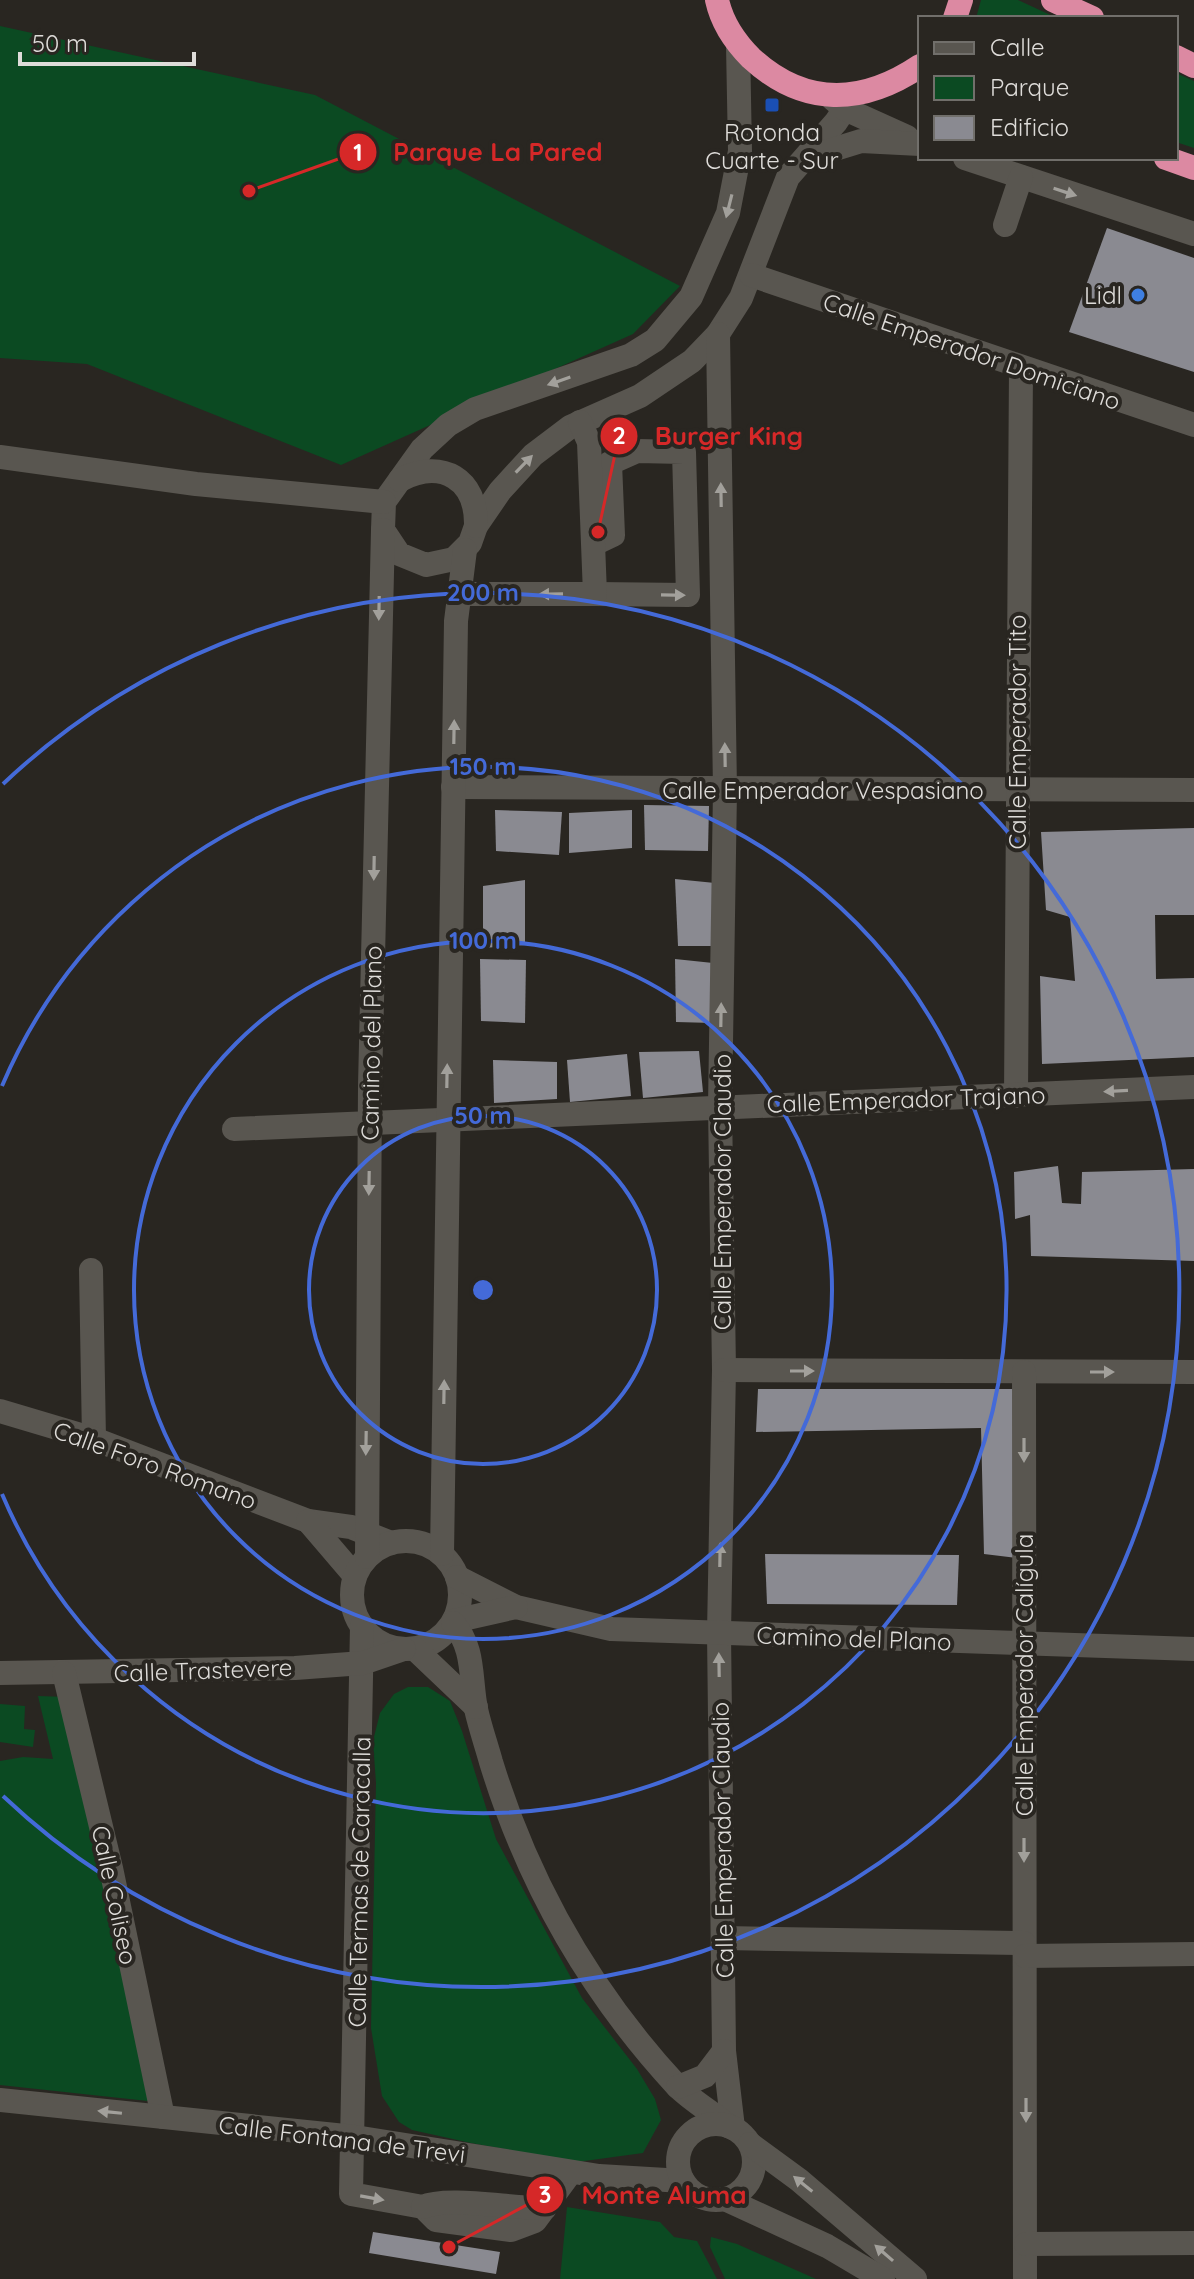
<svg xmlns="http://www.w3.org/2000/svg" width="1194" height="2279" font-family="Quicksand,sans-serif">
<style>
.green{fill:#0b4a22}
.building{fill:#8a8a91}
.lines{fill:none;stroke-linecap:round;stroke-linejoin:round}
.minor{stroke:#595650;stroke-width:24}
.highway{stroke:#dc89a2;stroke-width:24}
.oneway{fill:#a2a09b}
.ring{fill:none;stroke:#446ad8;stroke-width:4}
.transit-dot{fill:#1a4fb4;stroke:#292621;stroke-width:3}
.shop-dot{fill:#3f7fe0;stroke:#292621;stroke-width:3}
.labels{text-anchor:middle;dominant-baseline:central;stroke-width:8;stroke-linejoin:round;paint-order:stroke}
.poi-label{font-size:24px;fill:#dedcd9;stroke:#292621}
.street-label{font-size:24px;fill:#dedcd9;stroke:#292621}
.centre{fill:#446ad8;stroke:#292621;stroke-width:4}
.ring-label{font-size:24px;text-anchor:middle;font-weight:bold;fill:#446ad8;stroke:#292621;stroke-width:8;stroke-linejoin:round;paint-order:stroke}
.leader{fill:none;stroke:#d62828;stroke-width:3}
.callout-dot{fill:#d62828;stroke:#292621;stroke-width:3}
.mark-label{font-size:24px;text-anchor:middle;font-weight:bold;fill:#fff}
.callout-label{font-size:26px;text-anchor:middle;font-weight:bold;fill:#d62828;stroke:#292621;stroke-width:8;stroke-linejoin:round;paint-order:stroke}
</style>
<rect width="100%" height="100%" fill="#292621"/>
<g class="green">
<polygon points="981,0 1018,0 1057,18 976,18"/>
<polygon points="0,26 315,95 680,286 633,334 341,465 87,364 0,358"/>
<polygon points="1176,73 1194,81 1194,148 1176,142"/>
<polygon points="408,1687 428,1687 450,1701 462,1731 496,1839 582,1998 637,2069 655,2099 661,2120 643,2153 577,2162 471,2143 412,2130 399,2122 382,2096 371,2028 376,1783 373,1741 380,1713 394,1694"/>
<polygon points="38,1696 67,1697 157,2102 0,2085 0,1761 23,1757 53,1759"/>
<polygon points="0,1704 25,1706 24,1729 35,1730 33,1747 0,1742"/>
<polygon points="567,2207 660,2222 674,2237 697,2241 717,2279 560,2279"/>
<polygon points="711,2237 737,2244 816,2279 725,2279 710,2247"/>
</g>
<g class="building">
<polygon points="1107,228 1194,258 1194,372 1069,332"/>
<polygon points="644,805 709,806 708,851 645,850"/>
<polygon points="495,810 562,812 559,855 496,851"/>
<polygon points="632,810 632,848 569,853 569,813"/>
<polygon points="1194,828 1194,915 1155,915 1156,979 1194,978 1194,1057 1042,1064 1040,976 1075,981 1070,917 1046,910 1041,832"/>
<polygon points="675,879 715,883 716,946 678,946"/>
<polygon points="525,880 525,945 483,948 483,886"/>
<polygon points="480,959 526,960 525,1023 481,1021"/>
<polygon points="675,959 713,963 713,1023 676,1022"/>
<polygon points="699,1051 703,1092 643,1098 639,1052"/>
<polygon points="627,1054 631,1096 570,1102 567,1060"/>
<polygon points="493,1060 557,1062 557,1099 494,1103"/>
<polygon points="1058,1166 1062,1203 1081,1204 1082,1172 1194,1169 1194,1261 1031,1256 1030,1215 1015,1219 1014,1172"/>
<polygon points="758,1389 1014,1389 1017,1558 984,1554 981,1428 756,1432"/>
<polygon points="765,1554 959,1555 957,1605 767,1604"/>
<polygon points="373,2232 500,2252 496,2274 369,2253"/>
</g>
<g class="lines">
<g class="minor">
<polyline points="738,45 740,151 728,213 691,297 655,340 631,355 475,409 448,425 422,449 384,502 383,530 399,554 426,565 454,559 470,543 476,526 500,491 533,455 570,427 640,396 692,361 718,334 741,298 788,177 836,122 854,95"/>
<polyline points="833,99 845,109 907,137"/>
<polyline points="809,157 861,141 920,144"/>
<polyline points="965,158 1194,234"/>
<polyline points="1005,225 1021,177"/>
<polyline points="751,275 1194,425"/>
<polyline points="718,334 725,790 720,1106 724,1370 719,1633 724,2051 733,2128"/>
<polyline points="0,457 196,484 384,502"/>
<path d="M400,480C442,458 477,479 476,526"/>
<polyline points="594,544 613,535 610,463 637,451 684,452 688,595 595,594"/>
<polyline points="459,594 595,594 589,442 580,422"/>
<polyline points="453,787 1194,790"/>
<polyline points="1016,1096 1021,368"/>
<polyline points="234,1129 1194,1087"/>
<polyline points="91,1270 94,1439"/>
<polyline points="724,1370 1194,1372"/>
<polyline points="1024,1372 1025,2279"/>
<polyline points="0,1411 94,1439 308,1521 351,1527 391,1543"/>
<polyline points="308,1521 355,1576"/>
<circle cx="406" cy="1595" r="54"/>
<polyline points="442,1554 456,621 465,550"/>
<polyline points="367,1557 370,1086 383,530"/>
<polyline points="457,1577 516,1607 611,1629 1194,1649"/>
<polyline points="454,1621 516,1607"/>
<path d="M453,1623C475,1648 470,1679 476,1709C480,1727 486,1744 491,1762C528,1883 591,1993 677,2086C692,2101 713,2113 730,2127"/>
<polyline points="362,1626 351,2194 423,2207 436,2220 511,2230 535,2221 571,2172"/>
<polyline points="415,1649 476,1707"/>
<polyline points="0,1673 295,1668 363,1663 404,1649"/>
<polyline points="64,1673 111,1868 163,2117"/>
<polyline points="724,1938 1024,1943"/>
<polyline points="1025,1956 1194,1954"/>
<polyline points="678,2087 705,2076 724,2051"/>
<polyline points="0,2100 355,2137 599,2176 683,2181"/>
<circle cx="716" cy="2162" r="38"/>
<polyline points="750,2144 799,2180 915,2279"/>
<polyline points="725,2199 827,2246 883,2279"/>
<path d="M423,2207C447,2196 513,2209 545,2208"/>
<polyline points="1026,2244 1194,2243"/>
</g>
<g class="highway">
<path d="M717,0C722,23 735,42 751,58C804,107 862,105 920,66"/>
<polyline points="1053,0 1092,18"/>
<polyline points="955,18 961,0"/>
<polyline points="1176,57 1194,66"/>
<polyline points="1166,158 1194,168"/>
</g>
</g>
<defs><path id="oneway-solid" d="M-6-.8H1V-3.2L6.5 0L1 3.2V.8H-6Z" transform="scale(2)"/></defs>
<g class="oneway">
<use href="#oneway-solid" transform="translate(1065 192) rotate(18)"/>
<use href="#oneway-solid" transform="translate(729 206) rotate(104)"/>
<use href="#oneway-solid" transform="translate(559 381) rotate(161)"/>
<use href="#oneway-solid" transform="translate(524 464) rotate(-46)"/>
<use href="#oneway-solid" transform="translate(721 495) rotate(-91)"/>
<use href="#oneway-solid" transform="translate(551 594) rotate(179)"/>
<use href="#oneway-solid" transform="translate(673 595) rotate(1)"/>
<use href="#oneway-solid" transform="translate(379 608) rotate(91)"/>
<use href="#oneway-solid" transform="translate(454 732) rotate(-89)"/>
<use href="#oneway-solid" transform="translate(725 755) rotate(-91)"/>
<use href="#oneway-solid" transform="translate(374 868) rotate(91)"/>
<use href="#oneway-solid" transform="translate(721 1015) rotate(-89)"/>
<use href="#oneway-solid" transform="translate(447 1076) rotate(-89)"/>
<use href="#oneway-solid" transform="translate(1116 1091) rotate(177)"/>
<use href="#oneway-solid" transform="translate(369 1183) rotate(91)"/>
<use href="#oneway-solid" transform="translate(802 1371)"/>
<use href="#oneway-solid" transform="translate(1102 1372)"/>
<use href="#oneway-solid" transform="translate(444 1392) rotate(-89)"/>
<use href="#oneway-solid" transform="translate(366 1443) rotate(91)"/>
<use href="#oneway-solid" transform="translate(1024 1450) rotate(90)"/>
<use href="#oneway-solid" transform="translate(720 1555) rotate(-89)"/>
<use href="#oneway-solid" transform="translate(719 1665) rotate(-91)"/>
<use href="#oneway-solid" transform="translate(1024 1850) rotate(90)"/>
<use href="#oneway-solid" transform="translate(1026 2110) rotate(90)"/>
<use href="#oneway-solid" transform="translate(110 2112) rotate(-174)"/>
<use href="#oneway-solid" transform="translate(803 2184) rotate(-141)"/>
<use href="#oneway-solid" transform="translate(372 2198) rotate(10)"/>
<use href="#oneway-solid" transform="translate(884 2253) rotate(-139)"/>
</g>
<g class="ring">
<circle cx="483" cy="1290" r="174"/>
<circle cx="483" cy="1290" r="349"/>
<path d="M2 1086A523 523 0 1 1 2 1494"/>
<path d="M3 784A697 697 0 1 1 3 1796"/>
</g>
<rect class="transit-dot" x="764" y="97" width="16" height="16" rx="4"/>
<circle class="shop-dot" cx="1138" cy="295" r="8"/>
<g class="labels">
<g class="poi-label">
<text x="772" y="132">Rotonda<tspan x="772" dy="28">Cuarte - Sur</tspan></text>
<text x="1122" y="295" text-anchor="end">Lidl</text>
</g>
<g class="street-label">
<text transform="translate(972 351) rotate(19)">Calle Emperador Domiciano</text>
<text transform="translate(1017 732) rotate(-90)">Calle Emperador Tito</text>
<text x="823" y="790">Calle Emperador Vespasiano</text>
<text transform="translate(371 1043) rotate(-89)">Camino del Plano</text>
<text transform="translate(906 1099) rotate(-2)">Calle Emperador Trajano</text>
<text transform="translate(722 1192) rotate(-90)">Calle Emperador Claudio</text>
<text transform="translate(155 1465) rotate(20)">Calle Foro Romano</text>
<text transform="translate(854 1638) rotate(2)">Camino del Plano</text>
<text transform="translate(203 1670) rotate(-2)">Calle Trastevere</text>
<text transform="translate(1024 1675) rotate(-90)">Calle Emperador Calígula</text>
<text transform="translate(722 1840) rotate(-91)">Calle Emperador Claudio</text>
<text transform="translate(359 1882) rotate(-89)">Calle Termas de Caracalla</text>
<text transform="translate(115 1895) rotate(78)">Calle Coliseo</text>
<text transform="translate(342 2139) rotate(7)">Calle Fontana de Trevi</text>
</g>
</g>
<circle cx="483" cy="1290" r="12" class="centre"/>
<g class="ring-label">
<text x="483" y="601">200 m</text>
<text x="483" y="775">150 m</text>
<text x="483" y="949">100 m</text>
<text x="483" y="1124">50 m</text>
</g>
<path class="leader" d="M249 191L358 152M598 532L619 436M449 2247L545 2195"/>
<g class="callout-dot">
<circle cx="249" cy="191" r="8"/>
<circle cx="598" cy="532" r="8"/>
<circle cx="449" cy="2247" r="8"/>
<circle cx="358" cy="152" r="20"/>
<circle cx="619" cy="436" r="20"/>
<circle cx="545" cy="2195" r="20"/>
</g>
<g class="mark-label">
<text x="358" y="161">1</text>
<text x="619" y="444">2</text>
<text x="545" y="2203">3</text>
</g>
<g class="callout-label">
<text x="498" y="161">Parque La Pared</text>
<text x="729" y="445">Burger King</text>
<text x="664" y="2204">Monte Aluma</text>
</g>
<rect x="918" y="16" width="260" height="144" fill="#292621" stroke="#716f6b" stroke-width="2"/>
<rect x="934" y="42" width="40" height="12" fill="#595650" stroke="#716f6b" stroke-width="2"/>
<text x="990" y="56" font-size="24" fill="#dedcd9">Calle</text>
<rect x="934" y="76" width="40" height="24" fill="#0b4a22" stroke="#716f6b" stroke-width="2"/>
<text x="990" y="96" font-size="24" fill="#dedcd9">Parque</text>
<rect x="934" y="116" width="40" height="24" fill="#8a8a91" stroke="#716f6b" stroke-width="2"/>
<text x="990" y="136" font-size="24" fill="#dedcd9">Edificio</text>
<path d="M20 52v12h174v-12" fill="none" stroke="#dedcd9" stroke-width="4"/>
<text x="32" y="52" font-size="24" fill="#dedcd9" stroke="#292621" stroke-width="6" paint-order="stroke">50 m</text>
</svg>
